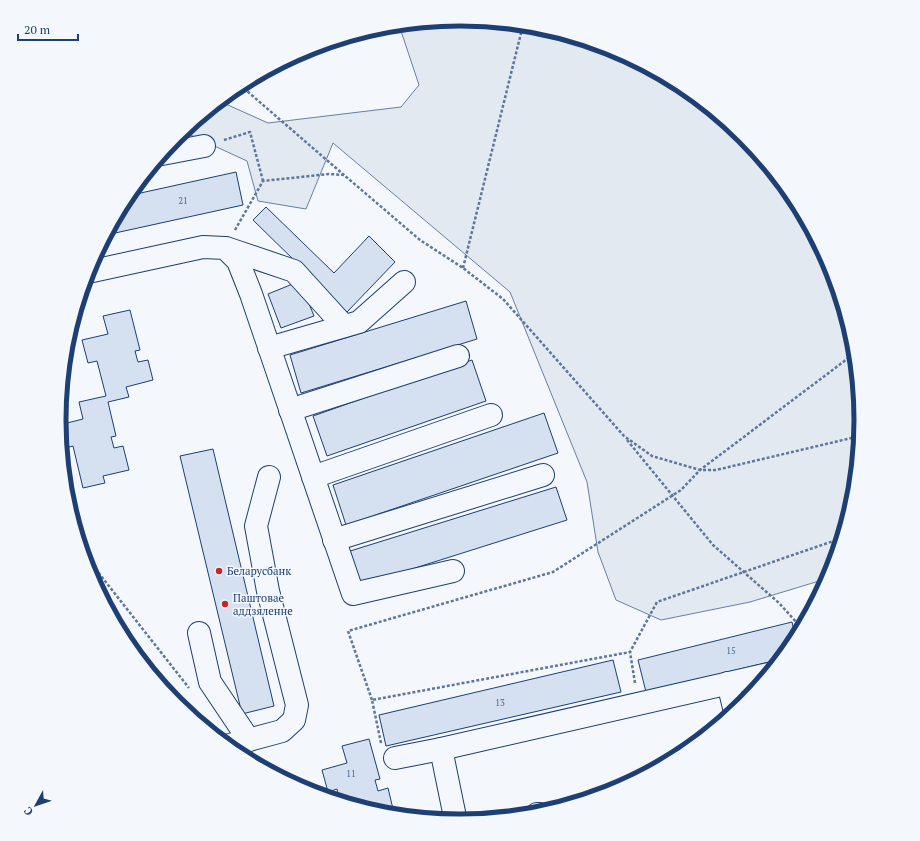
<svg xmlns="http://www.w3.org/2000/svg" width="920" height="841" font-family="'PT Serif',serif">
<style>
.green{fill:#e3e9f0;stroke:#687fa3}
.building{fill:#d5e0f0;stroke:#1d3f73}
.lines{fill:none;stroke-linecap:round;stroke-linejoin:round}
.minor-casing{stroke:#1d3f73;stroke-width:24}
.path{stroke:#5e769c;stroke-width:2.5;stroke-dasharray:3 2;stroke-linecap:butt}
.minor{stroke:#f4f7fb;stroke-width:22}
.poi-dot{fill:#c62828;stroke:#f4f7fb;stroke-width:1.5}
.labels{text-anchor:middle;dominant-baseline:central;stroke-width:3;stroke-linejoin:round;paint-order:stroke}
.number-label{font-size:9px;fill:#4b6792}
.poi-label{font-size:11px;fill:#1d3f73;stroke:#f4f7fb;text-anchor:start}
.rim{fill:none;stroke:#1d3f73;stroke-width:5}
</style>
<rect width="100%" height="100%" fill="#f4f7fb"/>
<polygon class="green" points="460,19 539,27 614,50 683,87 744,137 794,198 831,267 854,342 861,421 854,499 829,578 750,602 661,620 616,600 598,552 587,482 510,292 333,143 306,209 258,201 247,161 182,131 219,101 268,123 401,107 419,85 399,25"/>
<g class="building">
<polygon points="236,172 243,205 106,235 127,196"/>
<polygon points="266,207 334,273 369,236 395,262 347,312 253,220"/>
<polygon points="300,281 314,316 281,328 268,294"/>
<polygon points="466,301 477,339 301,393 290,355"/>
<polygon points="130,310 140,350 135,351 138,362 148,360 153,380 126,387 129,397 108,402 116,436 111,437 114,448 123,446 129,470 103,476 105,483 83,488 73,446 61,449 59,425 83,419 79,402 106,396 97,361 88,363 82,340 108,334 103,316"/>
<polygon points="472,360 486,401 327,456 313,416"/>
<polygon points="544,413 558,453 346,525 333,485"/>
<polygon points="213,449 274,706 242,714 180,456"/>
<polygon points="556,487 567,520 358,586 347,552"/>
<polygon points="792,622 796,639 781,659 646,692 638,660"/>
<polygon points="613,660 621,692 386,746 379,715"/>
<polygon points="369,739 380,779 375,780 378,791 388,788 393,809 377,813 340,802 337,789 328,792 322,770 347,763 342,746"/>
</g>
<g class="lines">
<defs>
<g id="minor">
<polyline points="162,154 204,146"/>
<polyline points="226,248 294,271 344,326"/>
<polyline points="88,272 203,247 225,248 238,261 251,294 353,594 453,571"/>
<polyline points="269,348 359,322 404,282"/>
<polyline points="290,410 458,356"/>
<polyline points="313,477 491,415"/>
<polyline points="334,540 543,475"/>
<polyline points="199,633 210,682 249,740"/>
<polyline points="728,683 735,712"/>
<polyline points="226,746 282,731 294,720 297,705 268,591 256,526 269,477"/>
<polyline points="395,758 441,749"/>
<polyline points="537,814 540,814"/>
<polyline points="456,822 441,749 769,674"/>
</g>
</defs>
<use href="#minor" class="minor-casing"/>
<g class="path">
<polyline points="240,85 344,175"/>
<polyline points="224,140 250,132 263,181"/>
<polyline points="235,230 263,181 329,174 344,175 420,240 463,268 503,299 624,436 652,456 700,470 716,470 860,436"/>
<polyline points="463,268 523,25"/>
<polyline points="627,440 713,545 779,603 798,624 801,631"/>
<polyline points="83,553 189,688"/>
<polyline points="635,683 630,652 657,602 842,538"/>
<polyline points="372,700 348,631 553,572 681,490 700,470 855,353"/>
<polyline points="381,743 372,700 630,652"/>
</g>
<use href="#minor" class="minor"/>
</g>
<g class="poi-dot">
<circle cx="219" cy="571" r="4"/>
<circle cx="225" cy="604" r="4"/>
</g>
<g class="labels">
<g class="number-label">
<text x="183" y="201">21</text>
<text x="731" y="651">15</text>
<text x="500" y="703">13</text>
<text x="351" y="774">11</text>
</g>
<g class="poi-label">
<text x="227" y="571">Беларусбанк</text>
<text x="233" y="598">Паштовае<tspan x="233" dy="13">аддзяленне</tspan></text>
</g>
</g>
<path d="M0 0H920V841H0ZM66 420a394 394 0 1 1 788 0a394 394 0 1 1-788 0Z" fill="#f4f7fb" fill-rule="evenodd"/>
<path class="rim" d="M66 420a394 394 0 1 1 788 0a394 394 0 1 1-788 0Z"/>
<g transform="translate(36 805) rotate(230)" stroke="#f4f7fb" stroke-width="3" paint-order="stroke">
<path d="M0-3L7 15L0 10L-7 15Z" fill="#1d3f73"/>
<text y="-6" font-size="11" font-weight="bold" text-anchor="middle" fill="#1d3f73">С</text>
</g>
<path d="M18 34v6h60v-6" fill="none" stroke="#1d3f73" stroke-width="2"/>
<text x="24" y="34" font-size="12" fill="#1d3f73" stroke="#f4f7fb" stroke-width="3" paint-order="stroke">20 m</text>
</svg>
